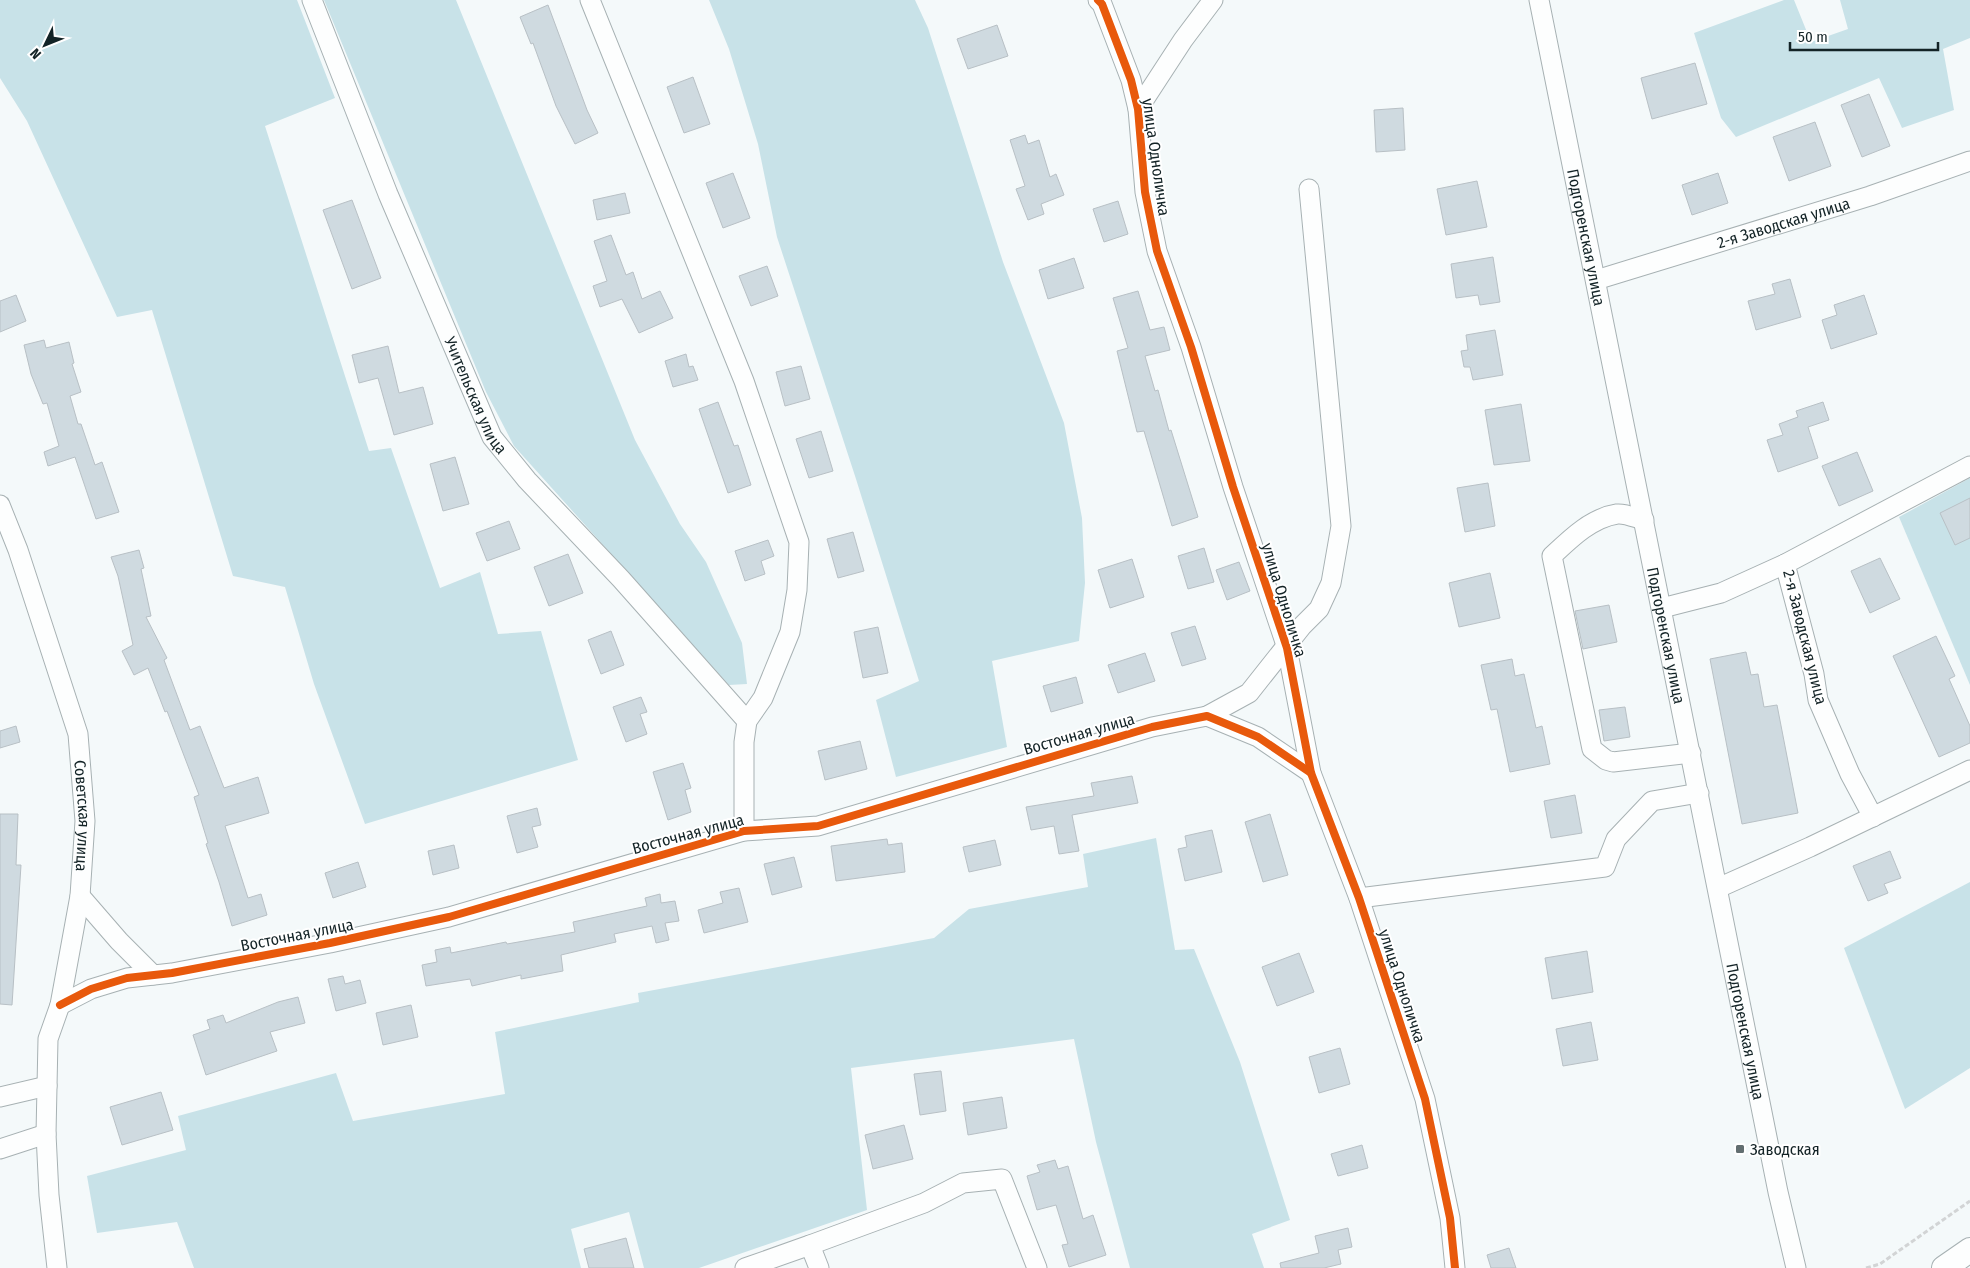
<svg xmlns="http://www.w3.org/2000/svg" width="1970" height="1268" font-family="'Fira Sans Condensed',sans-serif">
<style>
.green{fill:#c8e2e8}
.building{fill:#cfdae0;stroke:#b8c0c5}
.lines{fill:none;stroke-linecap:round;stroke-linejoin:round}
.minor-casing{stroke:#a7b1b3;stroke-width:21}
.major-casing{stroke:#a7b1b3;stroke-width:26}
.path{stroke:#d2d4d5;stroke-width:3;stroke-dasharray:5 2.5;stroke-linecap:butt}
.minor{stroke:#fdfefe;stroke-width:19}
.major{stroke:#fdfefe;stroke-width:24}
.cycleway-casing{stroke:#fff;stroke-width:11}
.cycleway{stroke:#e8590c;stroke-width:8}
.poi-dot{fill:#626e70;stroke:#fff;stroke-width:2}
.labels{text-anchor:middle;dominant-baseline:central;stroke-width:4;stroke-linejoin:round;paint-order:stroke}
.street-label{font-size:16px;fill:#132326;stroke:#fff}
.poi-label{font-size:16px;fill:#132326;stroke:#fff;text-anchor:start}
</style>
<rect width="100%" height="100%" fill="#f4f9fa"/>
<g class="green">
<polygon points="0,0 297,0 335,98 265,126 369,451 391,448 440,588 480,572 498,634 541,631 578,760 365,824 314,684 285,587 233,576 152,310 117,317 27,121 0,78"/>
<polygon points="324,0 456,0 635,440 680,524 706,562 742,643 747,684 729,685 514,446 486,392"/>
<polygon points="709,0 915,0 928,28 1003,262 1064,423 1082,518 1085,583 1079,641 992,661 1007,747 896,777 876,700 919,681 856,479 777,237 758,144 729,49"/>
<polygon points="1784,0 1794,0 1811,42 1848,29 1840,0 1970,0 1970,38 1943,49 1954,110 1902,128 1879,78 1736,137 1721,118 1694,33"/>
<polygon points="1970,478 1970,685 1899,517"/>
<polygon points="1156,838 1175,950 1194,949 1240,1062 1290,1220 1252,1234 1264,1268 1130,1268 1096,1142 1074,1039 851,1068 867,1210 699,1268 644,1268 629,1212 571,1229 581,1268 194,1268 177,1222 97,1233 87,1176 186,1150 178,1116 336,1073 353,1121 505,1094 495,1032 639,1002 638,993 934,938 969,909 1088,887 1083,854"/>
<polygon points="1970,882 1970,1068 1905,1109 1844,948"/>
</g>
<g class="building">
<polygon points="548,5 587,110 598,133 575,144 556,106 533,43 531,44 520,17"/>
<polygon points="997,25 1008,56 968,69 957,39"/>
<polygon points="1695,63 1707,104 1652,119 1641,78"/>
<polygon points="693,77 710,124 684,133 667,87"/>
<polygon points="1869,94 1890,146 1862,157 1841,105"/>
<polygon points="1403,108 1405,150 1376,152 1374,110"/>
<polygon points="1815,122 1831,166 1789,181 1773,137"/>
<polygon points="1025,135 1028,144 1039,140 1050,177 1056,174 1064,195 1041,204 1044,214 1028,220 1016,189 1025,186 1010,140"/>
<polygon points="733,173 750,218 723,228 706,183"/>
<polygon points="1718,173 1728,203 1692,215 1682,185"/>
<polygon points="1477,181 1487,227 1446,235 1437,189"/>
<polygon points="625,193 630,213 597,220 593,200"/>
<polygon points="352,200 381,278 352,289 323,210"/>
<polygon points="1118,201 1128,234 1104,242 1093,209"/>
<polygon points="611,235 626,275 633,272 642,299 660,291 673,318 639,333 622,299 600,307 593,286 607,281 594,241"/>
<polygon points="1493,257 1500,302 1480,305 1478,295 1456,298 1451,264"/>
<polygon points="1074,258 1084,288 1048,299 1039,270"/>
<polygon points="767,266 778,296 751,306 739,276"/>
<polygon points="1790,279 1801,317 1756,330 1748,301 1775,294 1772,284"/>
<polygon points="1138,291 1150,330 1164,327 1170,350 1145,356 1155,391 1158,390 1169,431 1171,430 1198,517 1172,526 1144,431 1137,432 1117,351 1128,348 1113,298"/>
<polygon points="16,295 26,321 0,332 0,301"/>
<polygon points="1864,295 1877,334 1831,349 1822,320 1837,315 1834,305"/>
<polygon points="1495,330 1503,375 1473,380 1470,367 1464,367 1461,351 1468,350 1466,335"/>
<polygon points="44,340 46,348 69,342 74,363 72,364 81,392 70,396 78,424 81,424 95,465 102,462 119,512 96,519 75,457 48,466 44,452 59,446 47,403 43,404 31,374 24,345"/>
<polygon points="388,346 399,393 423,387 433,424 394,435 378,378 359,383 352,355"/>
<polygon points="686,354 689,367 693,366 698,380 673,387 665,361"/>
<polygon points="801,366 810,399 785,406 776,372"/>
<polygon points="718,402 734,446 738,445 751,485 728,493 699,409"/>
<polygon points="1823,402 1829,420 1808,427 1818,458 1778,472 1767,440 1783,435 1779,424 1798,417 1796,411"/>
<polygon points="1521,404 1530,461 1494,465 1485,410"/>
<polygon points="821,431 833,471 809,478 796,439"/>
<polygon points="1857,452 1873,491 1839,506 1822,466"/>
<polygon points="455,457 469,504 443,511 430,464"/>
<polygon points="1488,483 1495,526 1465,532 1457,488"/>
<polygon points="1970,498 1970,538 1955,545 1940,513"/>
<polygon points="509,521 520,549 487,561 476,533"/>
<polygon points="853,532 864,571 838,578 827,539"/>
<polygon points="768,540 774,556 761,561 765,574 745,581 735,551"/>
<polygon points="1204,548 1214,582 1188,589 1178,556"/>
<polygon points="139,550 144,568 141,569 151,616 146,617 167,658 164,660 190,730 200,726 224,788 258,777 269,813 225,826 248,898 261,894 267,915 232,926 219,882 206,844 208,843 194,797 199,795 167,711 165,712 148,668 134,675 122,651 133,645 118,576 111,557"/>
<polygon points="568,554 583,593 549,606 534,567"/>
<polygon points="1880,558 1900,599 1870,613 1851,571"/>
<polygon points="1132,559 1144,597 1110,608 1098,570"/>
<polygon points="1239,562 1250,591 1227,600 1216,570"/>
<polygon points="1490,573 1500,618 1459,627 1449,583"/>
<polygon points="1609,605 1617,642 1583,649 1575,611"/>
<polygon points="1195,626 1206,659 1182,666 1171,633"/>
<polygon points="878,627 888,673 863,678 854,632"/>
<polygon points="611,631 624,665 601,674 588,640"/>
<polygon points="1936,636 1955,676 1949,679 1970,726 1970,743 1939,757 1893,656"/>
<polygon points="1746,652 1751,675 1758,674 1764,707 1777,705 1798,813 1742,824 1710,659"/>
<polygon points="1145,653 1155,681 1118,693 1108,665"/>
<polygon points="1512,659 1515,676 1524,674 1536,728 1542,726 1550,764 1510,772 1497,709 1491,710 1481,665"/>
<polygon points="1076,677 1083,703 1051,712 1043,686"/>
<polygon points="641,697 647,712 640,714 647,734 626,742 613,707"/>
<polygon points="1625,707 1630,737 1604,741 1599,710"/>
<polygon points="16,726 20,742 0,748 0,731"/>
<polygon points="860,741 867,769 825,780 818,751"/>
<polygon points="683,763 691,788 685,790 691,812 668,820 653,772"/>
<polygon points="1132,776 1138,803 1072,815 1079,851 1059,854 1054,826 1031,830 1026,807 1094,796 1091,783"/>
<polygon points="1575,795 1582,833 1551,838 1544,801"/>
<polygon points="537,808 541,825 532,827 538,847 517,853 507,816"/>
<polygon points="0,814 18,814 16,865 21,865 12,1005 0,1004"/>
<polygon points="1270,814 1288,875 1263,882 1245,822"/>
<polygon points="1212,830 1222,872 1185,881 1178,849 1187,847 1185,836"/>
<polygon points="887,839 888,845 902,843 905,872 836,881 831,846"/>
<polygon points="995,840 1001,865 969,872 963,847"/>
<polygon points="454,845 459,868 433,875 428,851"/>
<polygon points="1890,851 1901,878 1884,884 1888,893 1868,901 1853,866"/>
<polygon points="794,857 802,887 772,895 764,864"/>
<polygon points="358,862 366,887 333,898 325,873"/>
<polygon points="739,888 748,922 704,933 698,910 723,903 720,892"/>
<polygon points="660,894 661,903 675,901 679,921 665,923 669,940 656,943 652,926 614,934 616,942 561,955 563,971 521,979 521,975 472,986 470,979 426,986 422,965 437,962 435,950 450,947 451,953 506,942 507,944 575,932 573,922 647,906 645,898"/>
<polygon points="1587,951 1593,992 1552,999 1545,958"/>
<polygon points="1299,953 1314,992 1277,1006 1262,967"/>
<polygon points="343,976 345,984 360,980 366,1003 336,1011 328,979"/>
<polygon points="298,997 305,1023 270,1032 277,1051 206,1075 193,1035 210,1029 207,1020 223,1015 226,1023 278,1002"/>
<polygon points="411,1005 418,1037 383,1045 376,1013"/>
<polygon points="1591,1022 1598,1060 1563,1066 1556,1029"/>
<polygon points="1340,1048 1350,1084 1319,1093 1309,1057"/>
<polygon points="941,1071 946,1111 920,1115 914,1074"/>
<polygon points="161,1092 173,1130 122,1145 110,1107"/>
<polygon points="1002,1097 1007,1128 968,1135 963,1103"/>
<polygon points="904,1125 913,1159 873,1169 865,1135"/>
<polygon points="1362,1145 1368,1168 1338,1176 1331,1154"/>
<polygon points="1055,1160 1058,1169 1068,1166 1083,1219 1093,1215 1106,1255 1069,1267 1062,1245 1068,1244 1056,1205 1037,1210 1027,1176 1040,1172 1037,1165"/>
<polygon points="1348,1228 1352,1247 1338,1250 1341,1264 1324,1268 1281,1268 1280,1263 1319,1253 1315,1236"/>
<polygon points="626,1238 634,1268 589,1268 584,1249"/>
<polygon points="1509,1248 1516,1268 1491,1268 1487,1255"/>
</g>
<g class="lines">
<defs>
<g id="minor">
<path id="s1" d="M312,0L388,194L492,437L527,480L621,579L747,721"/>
<polyline points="590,0 744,381 799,542 797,590 790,632 763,698 747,721 744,742 744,831"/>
<polyline points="1098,0 1102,4 1131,80 1138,109 1145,192 1157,251 1191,347 1233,487 1287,648 1311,773 1359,898 1425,1099 1450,1218 1455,1268"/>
<path id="s2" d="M1539,0L1778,1192L1796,1268"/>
<polyline points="1138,109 1183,40 1213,0"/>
<path id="s3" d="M1596,280L1870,196L1970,161"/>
<path id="s4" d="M0,505L18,550L78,734L85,821L80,896L60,1005L48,1039L46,1134L49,1195L57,1268"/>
<path d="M1644,520C1636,518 1625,513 1617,514C1591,518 1570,539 1552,556L1592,749L1606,760L1613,762L1691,753"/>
<polyline points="1662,608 1721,593 1785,564"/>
<polyline points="1207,716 1249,693 1302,626 1319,609 1331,583 1341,526 1309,189"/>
<polyline points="1873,817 1850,774 1818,700 1814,674 1785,564 1970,466"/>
<polyline points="1718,888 1810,847 1970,770"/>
<polyline points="80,896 119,941 153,975"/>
<polyline points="1359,898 1605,867 1616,839 1652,801 1699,793"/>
<polyline points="60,1005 91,989 127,978 172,973 330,943 449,917 744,831 818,826 1152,727 1207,716 1258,737 1311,773"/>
<polyline points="0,1097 47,1086"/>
<polyline points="0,1149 46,1134"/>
<polyline points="810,1245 924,1203 963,1183 1002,1179 1037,1268"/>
<polyline points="745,1268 810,1245 819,1268"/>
</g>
<polyline id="major" points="1944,1268 1970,1250"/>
</defs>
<use href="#minor" class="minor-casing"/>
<use href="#major" class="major-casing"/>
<polyline class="path" points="1866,1268 1880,1264 1970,1201"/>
<use href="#minor" class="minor"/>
<use href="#major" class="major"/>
<defs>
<g id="cycleway">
<polyline points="1098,0 1102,4 1131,80 1138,109 1145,192 1157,251 1191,347 1233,487 1287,648 1311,773 1359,898 1425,1099 1450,1218 1455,1268"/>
<polyline points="60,1005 91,989 127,978 172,973 330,943 449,917 744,831 818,826 1152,727 1207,716 1258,737 1311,773"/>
</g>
</defs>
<use href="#cycleway" class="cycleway-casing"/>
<use href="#cycleway" class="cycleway"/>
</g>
<rect class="poi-dot" x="1735" y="1144" width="10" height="10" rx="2.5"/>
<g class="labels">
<g class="street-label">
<text transform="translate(1156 157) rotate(82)">улица Одноличка</text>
<text stroke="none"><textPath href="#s3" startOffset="196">2-я Заводская улица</textPath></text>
<text stroke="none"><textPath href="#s2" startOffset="242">Подгоренская улица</textPath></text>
<text stroke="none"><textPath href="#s1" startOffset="428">Учительская улица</textPath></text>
<text transform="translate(1284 600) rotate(73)">улица Одноличка</text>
<text stroke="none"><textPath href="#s2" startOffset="648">Подгоренская улица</textPath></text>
<text transform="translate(1805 637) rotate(76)">2-я Заводская улица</text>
<text transform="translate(1079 734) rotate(-16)">Восточная улица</text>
<text stroke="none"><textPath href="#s4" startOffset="324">Советская улица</textPath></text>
<text transform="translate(688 834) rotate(-15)">Восточная улица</text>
<text transform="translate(297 935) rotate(-11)">Восточная улица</text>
<text transform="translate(1402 986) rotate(72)">улица Одноличка</text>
<text stroke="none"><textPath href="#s2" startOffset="1052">Подгоренская улица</textPath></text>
</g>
<g class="poi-label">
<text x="1750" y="1149">Заводская</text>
</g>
</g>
<g transform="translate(45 45) rotate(227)" stroke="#ffffff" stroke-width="4" paint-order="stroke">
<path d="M0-4L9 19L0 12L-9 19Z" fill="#132326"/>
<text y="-8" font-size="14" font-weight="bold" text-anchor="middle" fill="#132326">N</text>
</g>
<path d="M1790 42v8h148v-8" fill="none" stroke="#132326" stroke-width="2.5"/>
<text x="1798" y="42" font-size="15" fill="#132326" stroke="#ffffff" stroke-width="4" paint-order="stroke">50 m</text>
</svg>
